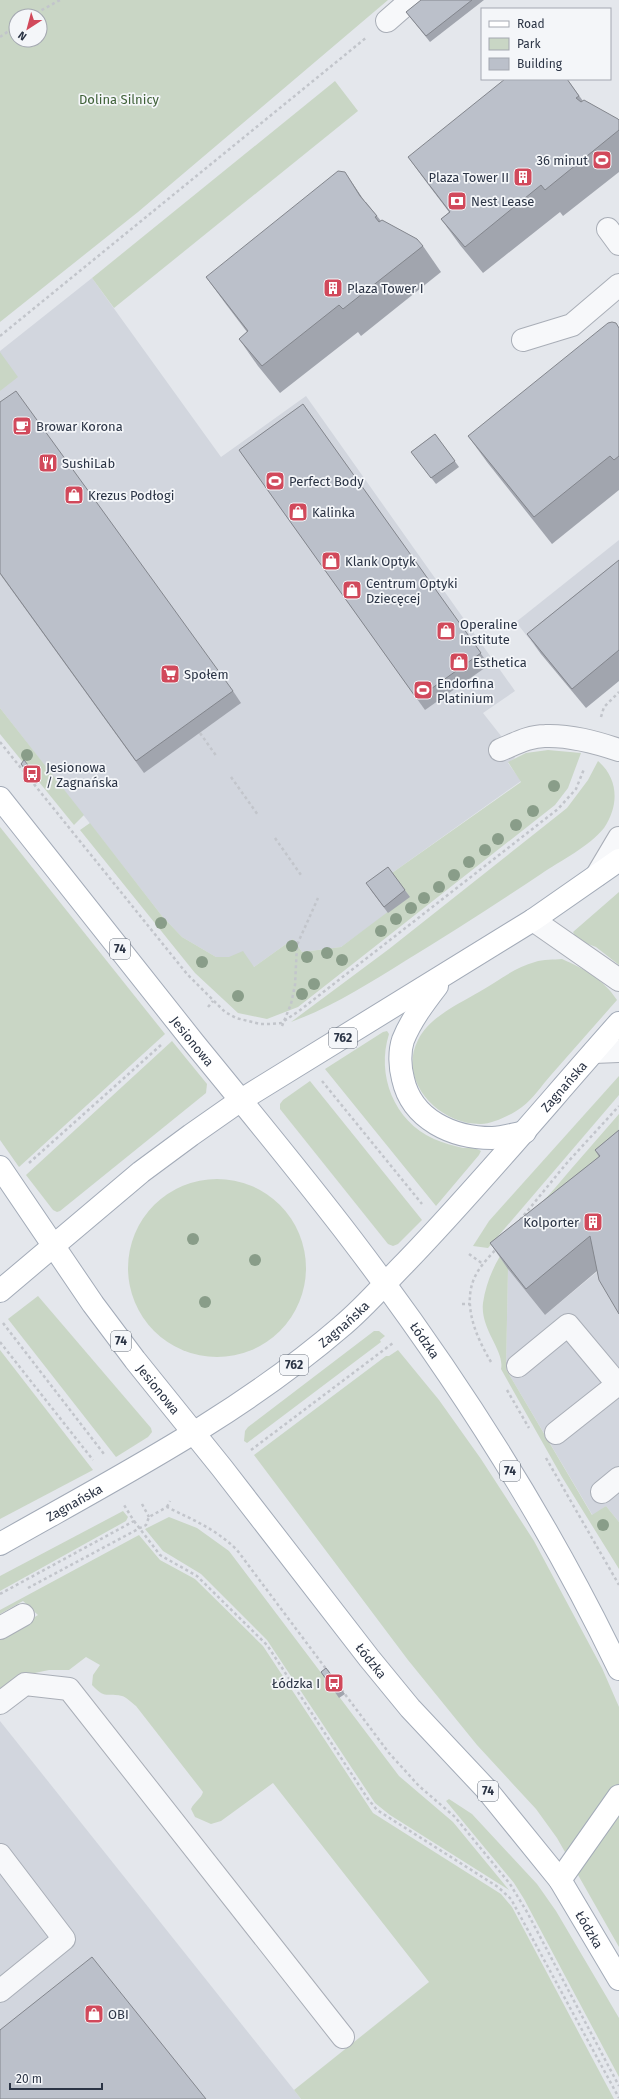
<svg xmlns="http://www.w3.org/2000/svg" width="619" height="2099" font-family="'Fira Sans',sans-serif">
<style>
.built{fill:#d2d6de}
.green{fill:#c9d6c5;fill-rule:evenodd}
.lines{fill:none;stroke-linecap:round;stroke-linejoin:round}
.minor-casing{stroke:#a9aeb7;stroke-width:24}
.major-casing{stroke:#a3abb8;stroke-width:24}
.path{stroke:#c2c5cb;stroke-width:2.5;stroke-dasharray:3 3;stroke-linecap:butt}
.minor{stroke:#f7f8fa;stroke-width:22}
.major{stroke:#fff;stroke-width:22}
.tree{fill:#899d89}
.wall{fill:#a1a5ae}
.shaded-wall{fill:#83868d}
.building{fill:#bbc0ca;stroke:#83868d}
.labels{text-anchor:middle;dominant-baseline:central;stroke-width:3.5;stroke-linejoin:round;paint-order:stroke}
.shield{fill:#f4f6f9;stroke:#676e7b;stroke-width:1}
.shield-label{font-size:12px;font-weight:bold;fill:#2b3445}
.park-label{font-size:13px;fill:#3f6138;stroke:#f4f6f9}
.poi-label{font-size:13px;fill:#2b3445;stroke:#f4f6f9;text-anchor:start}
.street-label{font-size:13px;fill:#2b3445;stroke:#f4f6f9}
</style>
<rect width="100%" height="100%" fill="#e4e7ec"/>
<g class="built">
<polygon points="92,278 221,457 306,396 515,691 483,713 509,746 515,758 508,763 521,781 392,873 410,897 341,947 302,952 293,939 254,967 229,957 216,957 182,937 162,916 0,708 0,351"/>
<polygon points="619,540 619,681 541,654 516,622"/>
<polygon points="609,1262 619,1309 619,1522 606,1506 593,1516 506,1369 508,1269 545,1315"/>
<polygon points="0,1721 294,2090 301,2099 0,2099"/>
</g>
<g class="green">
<path d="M0,0H388L138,212L0,322ZM16,16H40V40H16Z"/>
<polygon points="335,81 358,111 114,308 92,278"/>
<polygon points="0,352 18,377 0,391"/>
<polygon points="0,708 84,815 74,825 0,734"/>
<polygon points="548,750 581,753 568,788 555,805 298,1007 267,1019 238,1013 195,973 80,830 90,823 162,916 182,937 216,957 229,957 243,951 254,967 293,939 302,952 341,947 409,896 392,873 521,782 508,762 526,753"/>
<path d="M598,761C619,779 619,806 604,828C590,846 560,861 541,874C496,904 451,933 405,961C368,984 332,1007 291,1022L389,949L567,808L588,780Z"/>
<polygon points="0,827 165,1034 19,1167 0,1140"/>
<polygon points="619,892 619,965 596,947 577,940 573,932"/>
<path d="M562,959C585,969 603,979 617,1000C595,1025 573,1050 551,1075C542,1085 533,1099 522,1107C513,1114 493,1124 481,1124C439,1125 397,1081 418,1040C429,1017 459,1004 479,992C497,982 515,967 535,962C543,959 554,960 562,959Z"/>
<path d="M387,1031L389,1034C376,1075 394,1121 434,1139C443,1143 454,1146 463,1148C470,1148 475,1147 481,1151L479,1155L436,1206L325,1069L383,1032Z"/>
<polygon points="172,1041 207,1084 206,1093 60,1211 57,1212 53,1210 26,1175"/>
<polygon points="619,1076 619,1095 488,1248 473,1246 489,1221"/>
<polygon points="310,1081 422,1220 398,1244 393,1246 388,1244 280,1109 280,1104 283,1100"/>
<path d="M619,1114L618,1183L508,1269L506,1369L592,1515L606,1506L619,1522V1569L562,1477L501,1369C505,1351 480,1329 483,1303C490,1255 525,1222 555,1188C576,1163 598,1138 619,1114Z"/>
<circle cx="217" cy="1268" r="89"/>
<polygon points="38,1296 151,1428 152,1432 148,1437 116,1457 8,1319"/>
<polygon points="374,1331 379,1331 385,1336 380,1340 381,1342 247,1443 244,1441 245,1431 248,1427"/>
<polygon points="0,1350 93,1470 0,1519"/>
<polygon points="398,1350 439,1400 481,1459 534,1541 602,1668 619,1707 619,1947 557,1838 536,1809 477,1745 408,1660 254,1455 386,1356 389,1356"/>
<polygon points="123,1511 128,1517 126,1521 0,1591 0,1576"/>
<polygon points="169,1517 197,1528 229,1551 399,1776 453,1822 509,1890 390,1815 375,1803 267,1640 201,1574 163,1551 145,1529"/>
<path d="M139,1535L160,1560L195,1579L263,1646L373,1813L501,1894L512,1907L614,2099H301L294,2090L429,1982L273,1783L221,1821L211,1824L195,1817L191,1809C194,1802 201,1799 203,1792L136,1706C132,1703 126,1697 122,1696C105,1692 106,1700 92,1685L93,1675L100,1665L86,1657L69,1670H49L30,1674L0,1692V1639L38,1615L23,1601L0,1614V1610Z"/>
<polygon points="449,1799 472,1814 537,1884 556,1911 619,2018 619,2077 524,1899 514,1883 446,1801"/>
</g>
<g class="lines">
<defs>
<g id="minor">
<polyline points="387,21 411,0"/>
<polyline points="608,229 619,244"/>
<polyline points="523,340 572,325 619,285"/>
<path d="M500,750C515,744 529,736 545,736C570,735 595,742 619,750"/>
<polyline points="597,875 619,838"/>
<polyline points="533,920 619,980"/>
<polyline points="594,1052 619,1051"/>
<polyline points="518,1366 568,1325 619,1386"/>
<polyline points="556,1433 618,1384"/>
<polyline points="602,1492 619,1478"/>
<polyline points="0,1628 23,1615"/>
<polyline points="0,1703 25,1684 69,1689 343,2037"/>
<polyline points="0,1855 64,1939 0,1991"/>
</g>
<g id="major">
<path id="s1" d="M0,798C65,880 129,962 194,1043C247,1108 301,1173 352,1240C454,1374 546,1517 619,1669"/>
<path d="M437,986C424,1003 411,1020 403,1040C399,1052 400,1068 403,1079C412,1120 453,1138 492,1138C502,1138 514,1134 525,1132"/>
<path id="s2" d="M0,1167L93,1304L135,1360L222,1468L369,1658L410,1708L487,1790L560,1880L619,1979"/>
<polyline points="0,1291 141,1172 191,1135 241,1100 533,920 619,860"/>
<path id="s3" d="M0,1544C118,1477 239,1415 342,1326C365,1307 385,1283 406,1262C480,1185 548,1103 619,1023"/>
<polyline points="560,1880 619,1796"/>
</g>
</defs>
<use href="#minor" class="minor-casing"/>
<use href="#major" class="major-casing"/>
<g class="path">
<polyline points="31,16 60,0"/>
<polyline points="0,37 16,26"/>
<polyline points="0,336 367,37"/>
<polyline points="601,717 604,707 619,692"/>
<polyline points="200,733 217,757"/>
<polyline points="0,742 187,974 225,1012 236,1018 260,1024 270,1024 281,1023 299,1011 558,809 576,789 584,769"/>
<polyline points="231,777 258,815"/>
<polyline points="275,838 301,875"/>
<polyline points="208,1007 213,1001"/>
<polyline points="282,1026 291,1004 295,985 297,945 318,898"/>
<polyline points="322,1081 422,1204"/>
<polyline points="29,1163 161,1045"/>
<polyline points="520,1220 566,1164 619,1106"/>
<polyline points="469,1254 483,1264"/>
<polyline points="462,1304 470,1304"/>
<polyline points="3,1323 104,1454"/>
<polyline points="0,1342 93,1460"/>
<path d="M491,1362C475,1335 460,1300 478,1271C483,1263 490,1256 496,1249"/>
<polyline points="507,1390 529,1428"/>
<polyline points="251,1450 393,1343"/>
<polyline points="546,1458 619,1585"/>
<polyline points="142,1504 149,1517"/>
<polyline points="167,1507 170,1501"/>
<polyline points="134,1521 160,1555 197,1576 267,1645 368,1799 377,1810 498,1887 511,1899 619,2098"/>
<path d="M28,1588L140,1528L146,1525L149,1517L167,1507C193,1520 216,1529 237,1550L389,1753L419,1786L455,1817L510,1884L527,1912L619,2086"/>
<polyline points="0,1594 134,1521 124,1505"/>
</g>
<use href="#minor" class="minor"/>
<use href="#major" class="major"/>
</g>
<g class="tree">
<circle cx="27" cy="755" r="6"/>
<circle cx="554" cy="786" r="6"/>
<circle cx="533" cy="811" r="6"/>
<circle cx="516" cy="825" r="6"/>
<circle cx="498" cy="839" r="6"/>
<circle cx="485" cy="850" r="6"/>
<circle cx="469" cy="862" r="6"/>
<circle cx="454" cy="875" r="6"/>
<circle cx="439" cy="887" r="6"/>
<circle cx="424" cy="898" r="6"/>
<circle cx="411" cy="908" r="6"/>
<circle cx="396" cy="919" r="6"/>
<circle cx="161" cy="923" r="6"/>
<circle cx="381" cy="931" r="6"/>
<circle cx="292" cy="946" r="6"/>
<circle cx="327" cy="953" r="6"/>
<circle cx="307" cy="957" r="6"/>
<circle cx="342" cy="960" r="6"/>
<circle cx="202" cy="962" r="6"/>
<circle cx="314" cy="984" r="6"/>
<circle cx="302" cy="994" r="6"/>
<circle cx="238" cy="996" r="6"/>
<circle cx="193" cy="1239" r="6"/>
<circle cx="255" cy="1260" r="6"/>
<circle cx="205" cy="1302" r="6"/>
<circle cx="603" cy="1525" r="6"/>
</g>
<g class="wall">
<polygon points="421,0 484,0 430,42 406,12"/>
<polygon points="567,79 583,101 619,120 619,172 563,216 560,212 483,273 460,245 441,219 449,212 427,183 408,157"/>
<polygon points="366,202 377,216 381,221 423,246 441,272 361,336 358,332 280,393 258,366 239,339 247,332 225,303 206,277"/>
<polygon points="619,327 619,490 552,544 487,462 468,436"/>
<polygon points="303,404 489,665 425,710 239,450"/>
<polygon points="435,434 459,467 436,484 411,452"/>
<polygon points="619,560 619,681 586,708 541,654 527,634"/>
<polygon points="0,574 233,691 241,703 144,773"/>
<polygon points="21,764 36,775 40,781 36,784"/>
<polygon points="388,867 410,897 388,913 370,889"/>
<polygon points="619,1130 597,1271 545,1315 508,1269 490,1243 599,1157 595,1150"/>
<polygon points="326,1668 345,1694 339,1698 321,1672"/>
</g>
<polygon class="shaded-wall" points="345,172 375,217 360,196"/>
<g class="building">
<polygon points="421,0 472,0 426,36 406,12"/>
<polygon points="505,79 567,79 579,96 576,98 581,102 584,100 618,119 619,120 619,130 545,190 541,185 465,247 441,219 450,212 408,157"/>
<polygon points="338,171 345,172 360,196 377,216 375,217 379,222 382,220 417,239 423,246 343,309 339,305 262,366 239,339 248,331 206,277"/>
<polygon points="612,322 616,323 619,328 619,456 614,460 610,456 534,517 468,436 608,323"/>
<polygon points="16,391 233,691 136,761 0,573 0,402"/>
<polygon points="303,404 481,653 417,699 239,450"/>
<polygon points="435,434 455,461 431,478 411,452"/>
<polygon points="619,560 619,650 572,689 527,634"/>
<polygon points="24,760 36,775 32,778 21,764"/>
<polygon points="388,867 405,890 384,907 366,883"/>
<polygon points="619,1130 619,1314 599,1280 590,1236 526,1289 490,1243 600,1156 595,1150"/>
<polygon points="326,1668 341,1688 335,1692 321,1672"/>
<polygon points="92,1957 206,2099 0,2099 0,2030"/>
</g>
<defs>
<symbol id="stadium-square" viewBox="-11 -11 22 22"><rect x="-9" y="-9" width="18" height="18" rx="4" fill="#d1495b" stroke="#f4f6f9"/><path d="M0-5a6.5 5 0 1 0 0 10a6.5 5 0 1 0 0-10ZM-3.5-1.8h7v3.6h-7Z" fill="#fff"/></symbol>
<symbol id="building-square" viewBox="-11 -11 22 22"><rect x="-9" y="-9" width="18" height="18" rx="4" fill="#d1495b" stroke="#f4f6f9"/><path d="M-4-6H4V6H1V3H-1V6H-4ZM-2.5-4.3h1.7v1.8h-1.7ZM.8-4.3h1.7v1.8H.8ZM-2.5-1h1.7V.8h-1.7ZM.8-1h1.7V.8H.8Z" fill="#fff"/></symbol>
<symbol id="bank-square" viewBox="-11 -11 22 22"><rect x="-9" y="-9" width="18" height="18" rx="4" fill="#d1495b" stroke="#f4f6f9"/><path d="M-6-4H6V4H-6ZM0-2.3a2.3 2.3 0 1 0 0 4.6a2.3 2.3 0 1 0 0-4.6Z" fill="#fff"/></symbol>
<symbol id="cafe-square" viewBox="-11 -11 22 22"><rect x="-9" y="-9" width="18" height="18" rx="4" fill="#d1495b" stroke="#f4f6f9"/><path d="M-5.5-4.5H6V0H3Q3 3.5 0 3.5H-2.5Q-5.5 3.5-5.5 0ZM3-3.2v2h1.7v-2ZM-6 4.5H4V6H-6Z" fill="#fff"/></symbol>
<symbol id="restaurant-square" viewBox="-11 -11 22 22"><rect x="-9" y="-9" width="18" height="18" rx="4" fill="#d1495b" stroke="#f4f6f9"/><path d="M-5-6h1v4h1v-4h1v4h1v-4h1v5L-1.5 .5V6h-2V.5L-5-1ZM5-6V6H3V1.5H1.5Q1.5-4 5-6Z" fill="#fff"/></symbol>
<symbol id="shop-square" viewBox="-11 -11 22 22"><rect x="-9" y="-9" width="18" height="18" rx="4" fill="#d1495b" stroke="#f4f6f9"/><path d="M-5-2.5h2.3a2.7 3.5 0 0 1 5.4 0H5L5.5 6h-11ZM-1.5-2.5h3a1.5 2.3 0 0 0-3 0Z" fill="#fff"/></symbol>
<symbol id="supermarket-square" viewBox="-11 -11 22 22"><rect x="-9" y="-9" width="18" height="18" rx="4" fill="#d1495b" stroke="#f4f6f9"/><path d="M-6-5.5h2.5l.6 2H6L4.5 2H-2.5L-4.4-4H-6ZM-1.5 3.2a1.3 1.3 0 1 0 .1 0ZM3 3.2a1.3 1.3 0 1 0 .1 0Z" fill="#fff"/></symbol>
<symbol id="bus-square" viewBox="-11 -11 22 22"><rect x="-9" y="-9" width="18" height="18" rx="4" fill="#d1495b" stroke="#f4f6f9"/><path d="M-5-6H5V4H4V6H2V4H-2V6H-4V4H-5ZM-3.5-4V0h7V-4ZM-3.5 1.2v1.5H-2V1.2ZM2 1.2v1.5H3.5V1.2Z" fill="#fff"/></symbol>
</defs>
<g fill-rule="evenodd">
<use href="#stadium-square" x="591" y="149" width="22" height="22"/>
<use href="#building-square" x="512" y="166" width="22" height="22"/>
<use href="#bank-square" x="446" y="190" width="22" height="22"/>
<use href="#building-square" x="322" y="277" width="22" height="22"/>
<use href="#cafe-square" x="11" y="415" width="22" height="22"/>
<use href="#restaurant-square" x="37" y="452" width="22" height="22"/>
<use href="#stadium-square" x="264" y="470" width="22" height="22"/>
<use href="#shop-square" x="63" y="484" width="22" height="22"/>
<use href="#shop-square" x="287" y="501" width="22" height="22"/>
<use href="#shop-square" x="320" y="550" width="22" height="22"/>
<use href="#shop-square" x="341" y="579" width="22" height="22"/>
<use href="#shop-square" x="435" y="620" width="22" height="22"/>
<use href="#shop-square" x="448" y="651" width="22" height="22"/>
<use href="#supermarket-square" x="159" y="663" width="22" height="22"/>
<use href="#stadium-square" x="412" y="679" width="22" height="22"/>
<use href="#bus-square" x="21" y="763" width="22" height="22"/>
<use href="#building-square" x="582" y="1211" width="22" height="22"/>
<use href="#bus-square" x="323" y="1672" width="22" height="22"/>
<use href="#shop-square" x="83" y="2003" width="22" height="22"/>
</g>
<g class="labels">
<g class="shield">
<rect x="110" y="939" width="20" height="20" rx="3"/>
<rect x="329" y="1028" width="28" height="20" rx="3"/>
<rect x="111" y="1331" width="20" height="20" rx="3"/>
<rect x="280" y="1355" width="28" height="20" rx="3"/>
<rect x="500" y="1461" width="20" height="20" rx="3"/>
<rect x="478" y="1781" width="20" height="20" rx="3"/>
</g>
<g class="shield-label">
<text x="120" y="949">74</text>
<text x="343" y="1038">762</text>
<text x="121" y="1341">74</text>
<text x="294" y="1365">762</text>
<text x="510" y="1471">74</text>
<text x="488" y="1791">74</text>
</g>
<g class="park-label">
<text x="119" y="99">Dolina Silnicy</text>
</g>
<g class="poi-label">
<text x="588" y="160" text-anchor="end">36 minut</text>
<text x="509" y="177" text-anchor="end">Plaza Tower II</text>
<text x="471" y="201">Nest Lease</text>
<text x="347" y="288">Plaza Tower I</text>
<text x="36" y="426">Browar Korona</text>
<text x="62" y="463">SushiLab</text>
<text x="289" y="481">Perfect Body</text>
<text x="88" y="495">Krezus Podłogi</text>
<text x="312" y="512">Kalinka</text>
<text x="345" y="561">Klank Optyk</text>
<text x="366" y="583">Centrum Optyki<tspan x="366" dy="15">Dziecęcej</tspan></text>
<text x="460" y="624">Operaline<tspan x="460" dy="15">Institute</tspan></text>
<text x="473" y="662">Esthetica</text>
<text x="184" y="674">Społem</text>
<text x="437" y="683">Endorfina<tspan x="437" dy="15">Platinium</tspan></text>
<text x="46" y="767">Jesionowa<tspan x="46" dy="15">/ Zagnańska</tspan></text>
<text x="579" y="1222" text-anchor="end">Kolporter</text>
<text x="320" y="1683" text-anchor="end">Łódzka I</text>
<text x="108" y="2014">OBI</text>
</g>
<g class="street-label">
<text stroke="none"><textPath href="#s1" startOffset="310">Jesionowa</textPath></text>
<text stroke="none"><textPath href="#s3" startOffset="733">Zagnańska</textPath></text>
<text stroke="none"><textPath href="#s3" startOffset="409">Zagnańska</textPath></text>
<text stroke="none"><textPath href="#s1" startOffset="689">Łódzka</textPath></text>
<text stroke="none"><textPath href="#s2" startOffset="273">Jesionowa</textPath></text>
<text stroke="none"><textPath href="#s3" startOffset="85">Zagnańska</textPath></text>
<text stroke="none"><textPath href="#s2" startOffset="618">Łódzka</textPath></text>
<text stroke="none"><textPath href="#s2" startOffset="965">Łódzka</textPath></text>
</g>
</g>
<rect x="481" y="8" width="130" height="72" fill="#f4f6f9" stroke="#a4a8b1"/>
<rect x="489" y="21" width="20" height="6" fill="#ffffff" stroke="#a4a8b1"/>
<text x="517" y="28" font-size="12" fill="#2b3445">Road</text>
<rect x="489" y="38" width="20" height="12" fill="#c9d6c5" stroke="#a4a8b1"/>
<text x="517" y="48" font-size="12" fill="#2b3445">Park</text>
<rect x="489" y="58" width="20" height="12" fill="#bbc0ca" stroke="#a4a8b1"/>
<text x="517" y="68" font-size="12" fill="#2b3445">Building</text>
<g transform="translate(28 28) rotate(216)"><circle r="19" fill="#f4f6f9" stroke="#a4a8b1"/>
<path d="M0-3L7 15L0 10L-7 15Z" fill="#d1495b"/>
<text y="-6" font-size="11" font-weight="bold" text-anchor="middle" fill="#2b3445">N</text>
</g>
<path d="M10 2083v6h92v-6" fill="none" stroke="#2b3445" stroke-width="2"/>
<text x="16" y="2083" font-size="12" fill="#2b3445" stroke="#f4f6f9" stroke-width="3" paint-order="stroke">20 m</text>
</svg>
